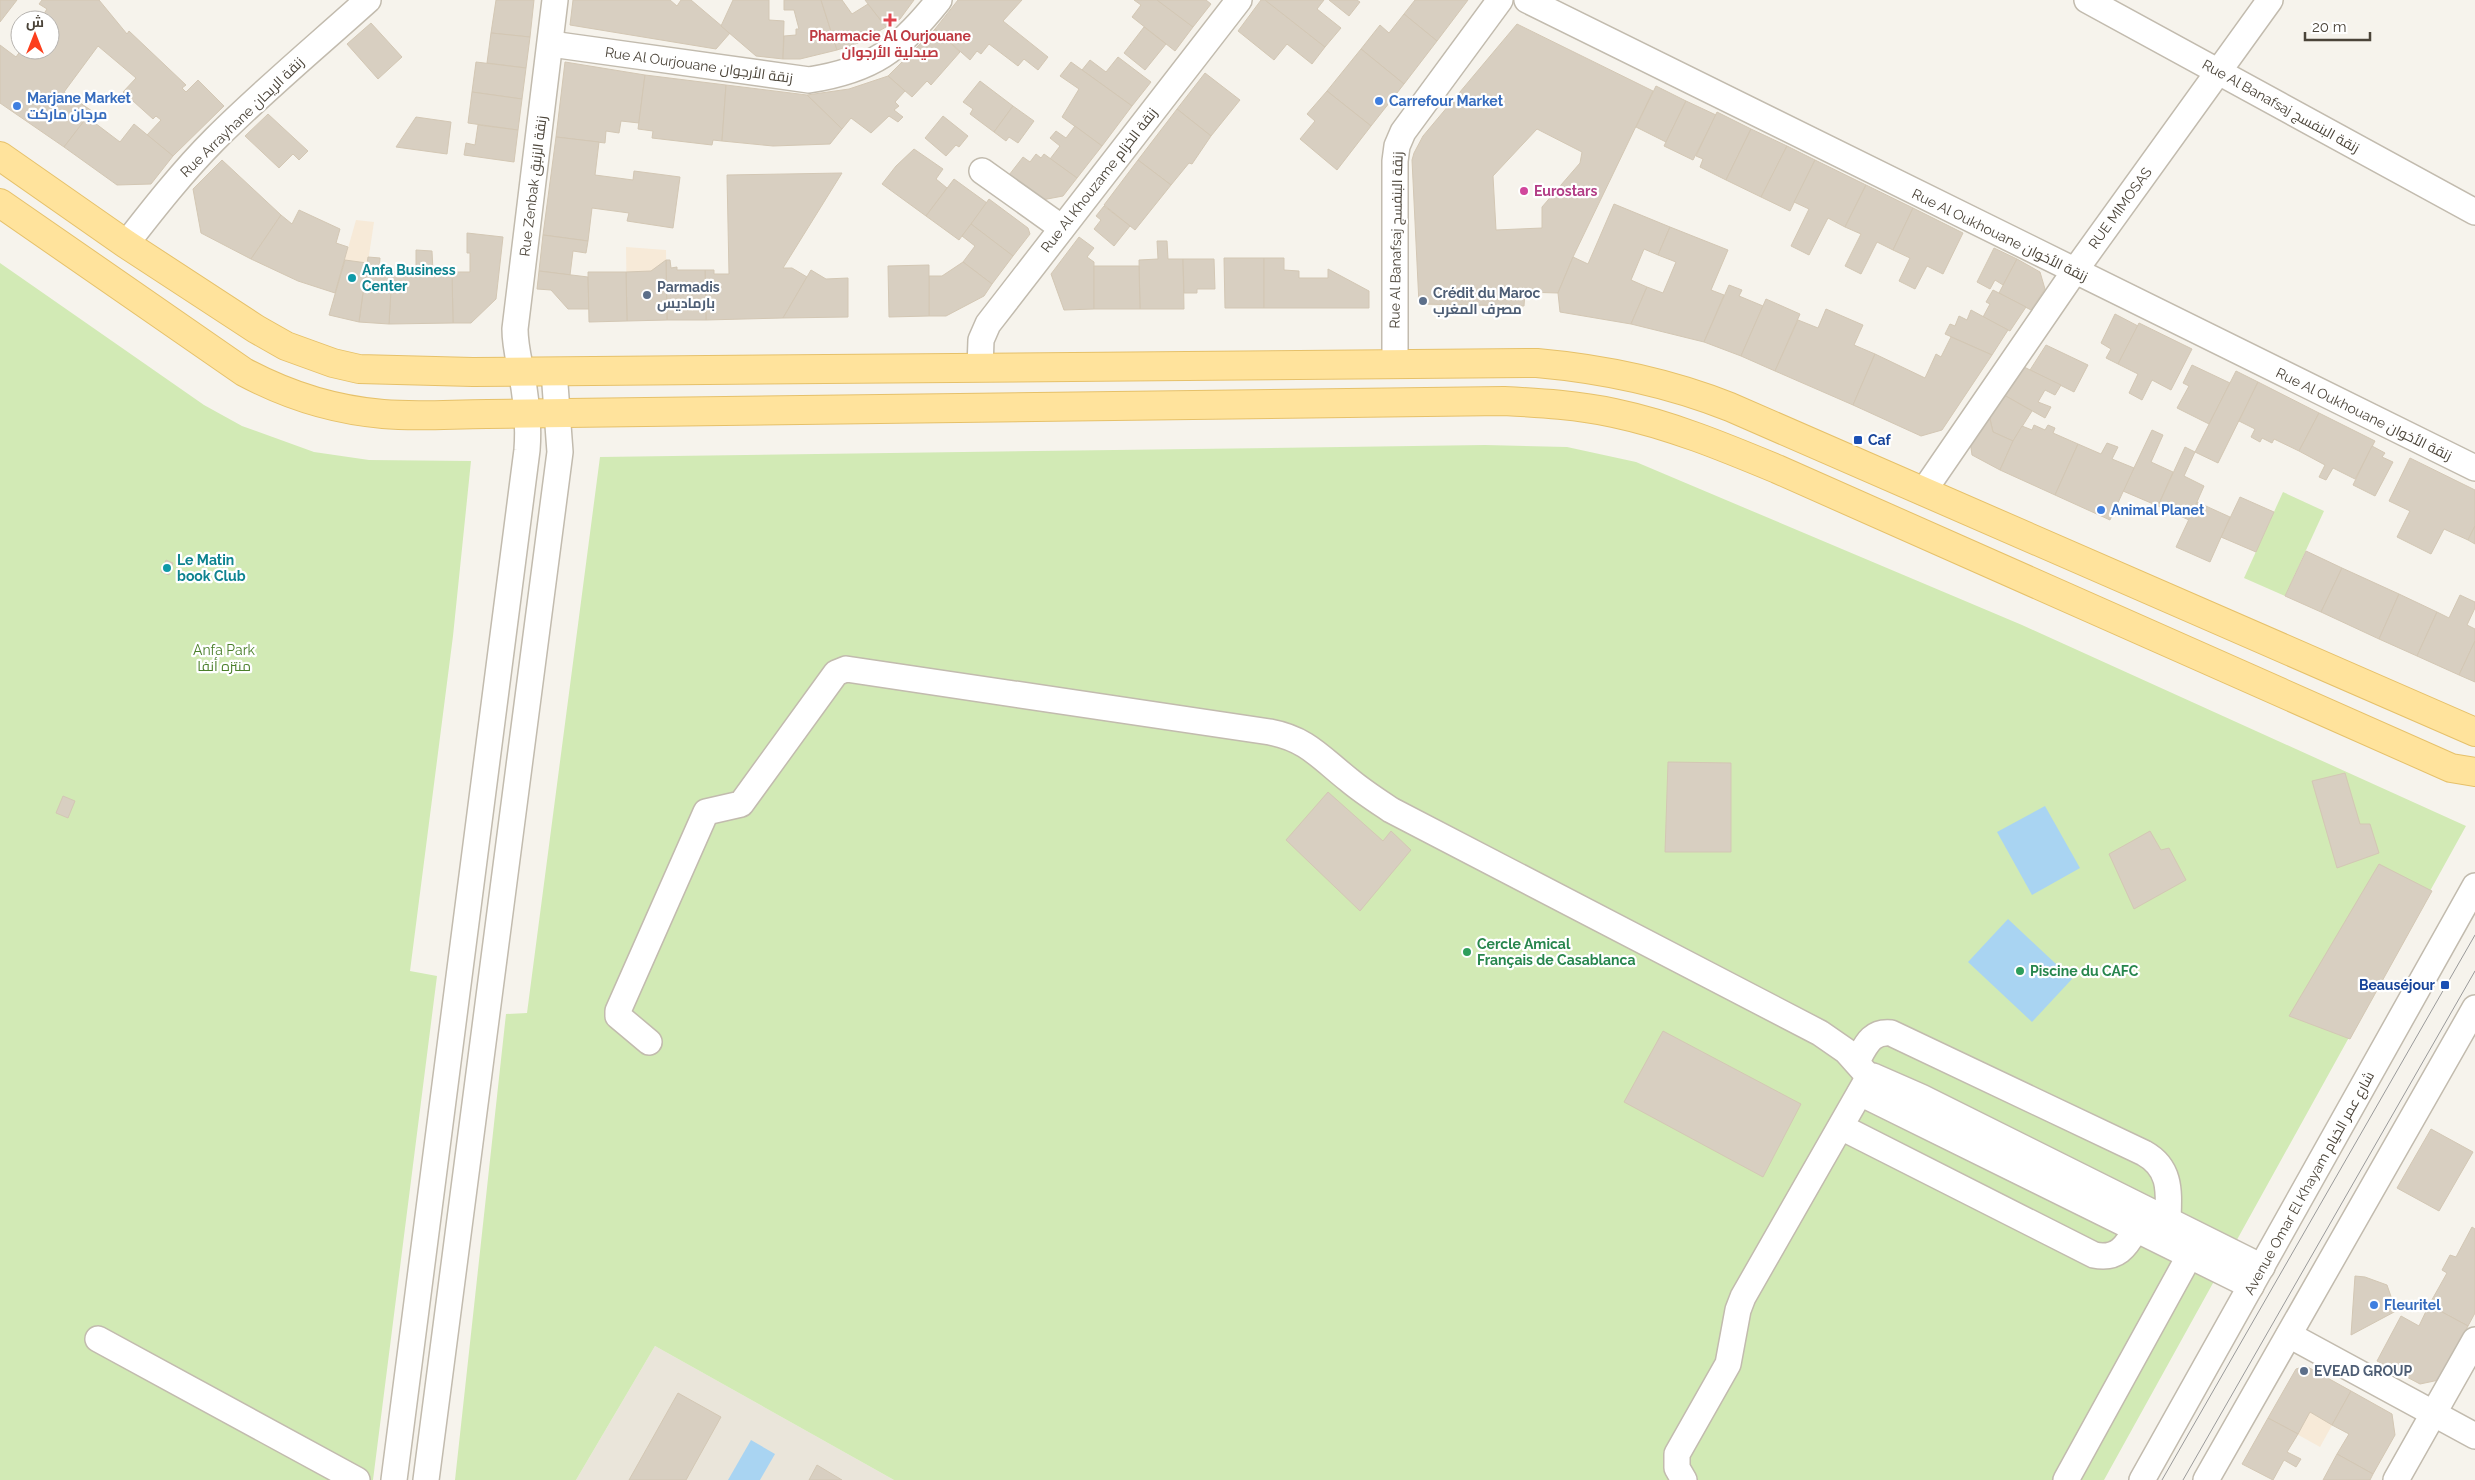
<svg xmlns="http://www.w3.org/2000/svg" width="2475" height="1480" font-family="Raleway,Cairo,sans-serif">
<style>
.residential{fill:#eae5da}
.commercial{fill:#f7ead8}
.green{fill:#d2eab5}
.water{fill:#a9d4f2}
.building{fill:#d8cfc1;stroke:#d3c7b4;fill-rule:evenodd}
.lines{fill:none;stroke-linecap:round;stroke-linejoin:round}
.minor-casing{stroke:#c2bbae;stroke-width:28}
.major-casing{stroke:#e6c16a;stroke-width:30}
.minor{stroke:#fff;stroke-width:25}
.major{stroke:#ffe39c;stroke-width:28}
.tram{stroke:#9a9a9a;stroke-width:1}
.health-dot{fill:#e0444e;stroke:#fff;stroke-width:2}
.shop-dot{fill:#3f7fe0;stroke:#fff;stroke-width:2}
.hotel-dot{fill:#d1479c;stroke:#fff;stroke-width:2}
.culture-dot{fill:#0f9aa8;stroke:#fff;stroke-width:2}
.service-dot{fill:#5c6f8a;stroke:#fff;stroke-width:2}
.transit-dot{fill:#1a4fb4;stroke:#fff;stroke-width:2}
.leisure-dot{fill:#2e9e5b;stroke:#fff;stroke-width:2}
.labels{text-anchor:middle;dominant-baseline:central;stroke-width:4.5;stroke-linejoin:round;paint-order:stroke}
.health-label{font-size:14px;font-weight:bold;fill:#be3a42;stroke:#fff}
.street-label{font-size:14px;fill:#4b4439;stroke:#fff}
.shop-label{font-size:14px;font-weight:bold;fill:#366cbe;stroke:#fff;text-anchor:start}
.hotel-label{font-size:14px;font-weight:bold;fill:#b23c85;stroke:#fff;text-anchor:start}
.culture-label{font-size:14px;font-weight:bold;fill:#0d838f;stroke:#fff;text-anchor:start}
.service-label{font-size:14px;font-weight:bold;fill:#4e5e75;stroke:#fff;text-anchor:start}
.transit-label{font-size:14px;font-weight:bold;fill:#164399;stroke:#fff;text-anchor:start}
.park-label{font-size:14px;fill:#4a7f2a;stroke:#fff}
.leisure-label{font-size:14px;font-weight:bold;fill:#27864d;stroke:#fff;text-anchor:start}
</style>
<rect width="100%" height="100%" fill="#f6f3ec"/>
<polygon class="residential" points="655,1346 894,1480 576,1480"/>
<g class="commercial">
<polygon points="356,220 374,222 359,322 329,315"/>
<polygon points="626,247 666,250 667,320 627,321"/>
<polygon points="2306,1366 2351,1391 2320,1447 2268,1418 2296,1369"/>
</g>
<g class="green">
<polygon points="0,263 204,405 242,426 314,452 369,460 471,461 453,636 410,971 437,976 373,1480 0,1480"/>
<polygon points="1485,445 1567,447 1636,462 2022,625 2466,826 2104,1480 894,1480 655,1346 576,1480 455,1480 506,1014 527,1013 600,457"/>
<polygon points="2283,492 2324,511 2285,596 2244,578"/>
</g>
<g class="water">
<polygon points="2045,806 2080,868 2032,895 1997,832"/>
<polygon points="2008,919 2072,979 2032,1022 1968,962"/>
<polygon points="751,1440 775,1454 760,1480 728,1480"/>
</g>
<g class="building">
<polygon points="0,0 17,0 0,22"/>
<polygon points="42,0 99,0 127,34 129,31 186,85 182,88 186,92 198,80 224,106 173,156 147,135 161,120 156,116 153,119 123,92 136,78 98,46 64,92 92,111 64,147 0,103 0,45 16,57 21,50 50,50 50,20 40,20 47,9 39,4"/>
<polygon points="496,0 534,0 530,37 491,33"/>
<polygon points="573,0 670,0 677,6 681,0 691,0 730,33 716,49 570,25"/>
<polygon points="733,0 769,0 769,20 784,21 783,59 756,56 721,26"/>
<polygon points="784,0 821,0 837,50 800,59 783,59 784,36 796,35 796,29 799,29 794,10 784,10"/>
<polygon points="821,0 842,0 852,14 868,4 886,27 858,43 837,50"/>
<polygon points="865,0 914,0 900,19 886,27"/>
<polygon points="958,0 1022,0 1003,21 1048,57 1038,70 1024,59 1018,66 989,44 981,54 977,51 970,60 935,29"/>
<polygon points="1134,0 1157,0 1193,27 1175,51 1132,17 1141,5"/>
<polygon points="1157,0 1206,0 1211,4 1193,27"/>
<polygon points="1261,0 1265,0 1325,47 1312,64 1287,44 1274,60 1238,31"/>
<polygon points="1265,0 1324,0 1317,9 1341,28 1325,47"/>
<polygon points="1329,0 1357,0 1360,2 1349,16"/>
<polygon points="1415,0 1468,0 1437,41 1404,14"/>
<polygon points="1404,14 1437,41 1404,84 1361,49 1380,25 1389,33"/>
<polygon points="371,23 402,57 378,79 347,44"/>
<path d="M1517,24L1653,91L1573,257L1558,293L1525,292L1524,306L1419,304L1412,160L1414,153L1423,136ZM1537,129L1582,152L1580,163L1542,207V228L1496,230L1493,176Z"/>
<polygon points="1144,27 1166,44 1145,70 1124,53"/>
<polygon points="935,29 960,52 931,85 927,81 912,97 888,76"/>
<polygon points="491,33 530,37 526,68 487,63"/>
<polygon points="1361,49 1404,84 1371,126 1327,91"/>
<polygon points="1118,57 1151,82 1132,106 1082,70 1090,60 1106,72"/>
<polygon points="476,62 526,68 522,99 472,92"/>
<polygon points="565,62 645,75 639,123 621,121 619,133 606,131 605,143 556,137"/>
<polygon points="1071,62 1132,106 1102,146 1062,117 1079,89 1060,76"/>
<polygon points="1205,73 1240,100 1211,136 1177,109"/>
<polygon points="645,75 726,85 722,141 713,140 712,145 652,138 653,131 638,129"/>
<polygon points="888,76 905,91 895,102 899,106 894,110 903,117 898,122 889,116 871,133 851,118 842,129 807,95 849,89"/>
<polygon points="980,81 1013,106 994,132 970,114 973,109 963,102"/>
<polygon points="726,85 807,95 842,129 830,144 773,146 722,141"/>
<polygon points="1656,86 1686,101 1666,142 1636,127"/>
<polygon points="1327,91 1371,126 1337,170 1300,139 1315,121 1307,114"/>
<polygon points="472,92 522,99 518,130 468,123"/>
<polygon points="1686,101 1716,115 1693,160 1664,146"/>
<polygon points="1013,106 1034,121 1018,143 1009,137 1006,141 994,132"/>
<polygon points="1177,109 1211,136 1192,164 1189,163 1171,185 1138,160"/>
<polygon points="1717,112 1751,129 1726,180 1700,167 1703,159 1696,156"/>
<polygon points="268,114 308,151 299,160 293,154 279,168 245,136"/>
<polygon points="943,116 968,136 959,147 956,145 946,156 925,138"/>
<polygon points="87,117 120,142 134,124 173,156 151,184 117,185 64,147"/>
<polygon points="416,117 451,122 447,154 396,147"/>
<polygon points="478,125 518,130 514,162 464,155 466,143 475,145"/>
<polygon points="1075,126 1102,146 1077,178 1050,159 1060,146 1050,138 1056,131 1066,138"/>
<polygon points="1751,129 1787,146 1761,197 1726,180"/>
<polygon points="556,137 599,142 595,175 633,180 634,171 680,177 673,228 627,221 629,213 592,208 588,241 543,235"/>
<polygon points="1787,146 1815,160 1790,211 1761,197"/>
<polygon points="914,149 943,169 936,179 947,188 926,216 882,184 896,166"/>
<polygon points="1036,154 1041,158 1044,154 1077,178 1063,196 1042,200 1009,175 1023,157 1030,162"/>
<polygon points="222,160 281,215 251,259 201,233 193,189"/>
<polygon points="1138,160 1171,185 1135,230 1104,205"/>
<polygon points="1815,160 1866,185 1845,227 1828,218 1809,255 1791,246 1809,209 1794,202"/>
<polygon points="842,173 783,268 792,268 807,277 783,318 706,320 705,270 714,270 714,274 729,274 727,175"/>
<polygon points="954,179 987,203 959,240 926,216"/>
<polygon points="1866,185 1913,208 1893,250 1877,242 1861,274 1845,266 1861,234 1845,227"/>
<polygon points="989,199 1028,228 1030,234 1013,256 971,224"/>
<polygon points="1614,204 1670,227 1658,255 1644,249 1631,280 1647,287 1631,324 1560,312 1558,293 1573,257 1588,264"/>
<polygon points="1104,206 1130,226 1114,246 1094,229 1101,220 1096,216"/>
<polygon points="1913,208 1963,233 1943,274 1927,266 1915,289 1899,281 1910,258 1893,250"/>
<polygon points="299,210 340,229 336,243 348,247 335,293 298,281 251,259 281,215 292,224"/>
<polygon points="971,224 1013,256 992,284 963,262 975,246 962,236"/>
<polygon points="1670,227 1728,250 1711,290 1724,295 1704,342 1631,324 1647,287 1663,293 1676,262 1658,255"/>
<polygon points="467,233 503,237 496,299 471,323 453,323 452,272 470,272 470,253 467,253"/>
<polygon points="543,235 588,241 586,253 573,251 570,275 539,271"/>
<polygon points="1079,237 1094,248 1087,257 1094,262 1094,309 1064,310 1051,274"/>
<polygon points="1157,241 1167,241 1168,259 1183,259 1184,309 1140,309 1139,260 1158,259"/>
<polygon points="1994,248 2017,259 2003,285 1995,280 1990,289 1977,282"/>
<polygon points="416,250 432,251 433,272 452,272 453,323 389,324 392,272 416,272"/>
<polygon points="368,257 380,258 379,271 392,272 389,324 359,322"/>
<polygon points="1224,258 1264,258 1264,308 1225,308"/>
<polygon points="1264,258 1284,258 1284,270 1299,271 1299,278 1328,278 1328,269 1369,291 1369,308 1264,308"/>
<polygon points="1183,259 1214,259 1215,289 1197,289 1197,293 1184,293"/>
<polygon points="2017,259 2040,272 2045,289 2031,310 1999,293"/>
<polygon points="345,260 367,263 359,322 329,315"/>
<polygon points="666,260 670,260 671,268 677,267 677,270 705,270 706,320 667,320"/>
<polygon points="666,260 667,320 627,321 626,272 651,271"/>
<polygon points="963,262 992,284 984,296 946,316 929,316 929,276 942,276"/>
<polygon points="929,265 929,316 889,317 888,266"/>
<polygon points="1094,266 1139,266 1140,309 1094,309"/>
<polygon points="811,270 826,279 848,278 848,317 783,318"/>
<polygon points="539,271 588,277 589,309 568,309 551,290 537,289"/>
<polygon points="588,272 626,272 627,321 589,322"/>
<polygon points="1729,285 1742,290 1739,296 1763,306 1741,356 1704,342"/>
<polygon points="1993,290 2026,307 2010,331 1983,317 1990,304 1986,302"/>
<polygon points="1766,299 1800,314 1775,371 1741,356"/>
<polygon points="1826,309 1863,325 1854,345 1875,354 1853,405 1775,371 1798,320 1818,328"/>
<polygon points="1971,310 2008,330 1992,355 1945,334 1950,324 1955,326 1959,316 1967,320"/>
<polygon points="2115,314 2138,326 2118,364 2106,358 2111,349 2101,343"/>
<polygon points="2139,323 2192,349 2171,390 2152,380 2142,400 2129,393 2138,374 2118,364"/>
<polygon points="1951,337 1992,355 1942,430 1921,436 1853,405 1875,354 1925,378 1936,354 1941,357"/>
<polygon points="2046,345 2088,365 2074,392 2030,370"/>
<polygon points="2192,365 2230,383 2209,424 2177,408 2189,386 2183,383"/>
<polygon points="2024,367 2061,385 2055,395 2045,390 2038,402 2051,407 2045,418 2004,395"/>
<polygon points="2236,371 2258,382 2218,463 2195,452"/>
<polygon points="2258,382 2319,413 2299,451 2274,439 2272,443 2262,438 2260,442 2251,437 2255,429 2239,421"/>
<polygon points="2004,395 2032,411 2013,441 1993,432 1989,415"/>
<polygon points="2319,413 2375,441 2355,479 2333,468 2326,480 2319,477 2325,465 2299,451"/>
<polygon points="1989,415 1993,432 2013,441 2000,470 1972,455 1970,441"/>
<polygon points="2034,425 2045,430 2048,425 2055,428 2053,433 2078,444 2055,495 2000,470 2013,441 2022,426 2032,430"/>
<polygon points="2152,430 2163,435 2151,462 2173,472 2158,506 2123,491"/>
<polygon points="2107,443 2118,447 2112,459 2134,468 2110,520 2055,495 2078,444 2101,454"/>
<polygon points="2372,446 2385,453 2382,457 2393,462 2375,496 2353,485"/>
<polygon points="2185,447 2195,452 2184,476 2204,486 2189,520 2158,506"/>
<polygon points="2410,458 2475,490 2475,526 2468,540 2444,529 2431,554 2397,537 2410,511 2389,501"/>
<polygon points="2240,497 2274,512 2256,552 2221,537"/>
<polygon points="2197,502 2230,517 2210,562 2176,547"/>
<polygon points="2475,526 2475,544 2468,540"/>
<polygon points="2306,551 2342,568 2321,612 2285,596"/>
<polygon points="166,560 173,563 169,575 161,572"/>
<polygon points="2342,568 2399,594 2379,639 2321,612"/>
<polygon points="2399,594 2437,612 2417,656 2379,639"/>
<polygon points="2460,595 2475,602 2475,608 2467,625 2475,629 2475,641 2459,675 2417,656 2437,612 2449,618"/>
<polygon points="2475,641 2475,682 2459,675"/>
<polygon points="1668,762 1731,763 1731,852 1665,852"/>
<polygon points="2345,773 2360,824 2370,824 2379,853 2337,868 2312,781"/>
<polygon points="1328,792 1383,841 1391,831 1411,850 1360,911 1286,840"/>
<polygon points="63,796 75,801 68,818 56,813"/>
<polygon points="2150,831 2161,850 2169,848 2186,880 2134,909 2109,854"/>
<polygon points="2379,864 2432,891 2350,1039 2289,1016"/>
<polygon points="1663,1031 1801,1104 1763,1177 1624,1102"/>
<polygon points="2431,1129 2473,1152 2439,1211 2397,1188"/>
<polygon points="2472,1227 2475,1229 2475,1313 2468,1326 2429,1305 2447,1273 2442,1270 2450,1255 2456,1257"/>
<polygon points="2355,1276 2365,1277 2387,1285 2396,1311 2351,1335"/>
<polygon points="2429,1305 2468,1326 2439,1380 2420,1384 2377,1361 2401,1316 2419,1326"/>
<polygon points="2306,1366 2351,1391 2332,1425 2310,1412 2298,1434 2268,1418 2296,1369"/>
<polygon points="2351,1391 2392,1414 2395,1435 2373,1474 2337,1454 2349,1434 2332,1425"/>
<polygon points="678,1393 721,1417 686,1480 629,1480"/>
<polygon points="2268,1418 2298,1434 2287,1452 2301,1459 2296,1467 2284,1460 2273,1480 2242,1464"/>
<polygon points="2337,1454 2373,1474 2370,1480 2323,1480"/>
<polygon points="817,1465 842,1480 809,1480"/>
</g>
<g class="lines">
<defs>
<g id="minor">
<polyline points="1527,0 2475,468"/>
<polyline points="2087,0 2475,212"/>
<path d="M551,44L809,80C873,70 899,50 939,0"/>
<polyline points="982,171 1062,228"/>
<path d="M126,244C154,208 183,171 215,139C264,90 317,46 368,0"/>
<polyline points="1395,364 1395,161 1397,146 1403,132 1500,0"/>
<polyline points="980,368 981,340 988,324 1239,0"/>
<polyline points="1923,492 2074,272 2270,0"/>
<path d="M649,1042L618,1016V1011L706,812L741,804L836,673L846,669L1270,732C1307,739 1321,758 1349,780C1362,791 1376,800 1391,810L1820,1033L1846,1051L1870,1078"/>
<path d="M1857,1061C1866,1045 1871,1031 1891,1033L2144,1153C2171,1168 2169,1191 2168,1219"/>
<polyline points="1860,1093 2251,1286"/>
<path d="M1841,1127L2094,1255C2117,1260 2126,1247 2136,1229"/>
<polyline points="2289,1335 2475,1436"/>
<polyline points="98,1339 357,1480"/>
<path d="M394,1480L527,450C529,424 526,396 521,371C518,356 515,344 515,329L555,0"/>
<polyline points="426,1480 560,452 554,371"/>
<polyline points="1684,1480 1677,1468 1677,1454 1728,1364 1738,1310 1743,1297 1867,1080 1873,1076 1921,1097 2262,1267"/>
<polyline points="2066,1480 2197,1242"/>
<polyline points="2142,1480 2475,886"/>
<polyline points="2206,1480 2475,1008"/>
<polyline points="2396,1480 2475,1340"/>
</g>
<g id="major">
<path d="M0,156L126,244L256,329L286,346L333,363L359,369L473,372L1537,363C1604,369 1667,382 1730,407L2475,732"/>
<path d="M0,203L244,372C287,395 335,410 383,414C417,417 453,414 487,414L1504,401C1541,403 1578,405 1614,413C1671,425 1724,447 1777,469L2451,768L2475,772"/>
</g>
</defs>
<use href="#minor" class="minor-casing"/>
<use href="#major" class="major-casing"/>
<use href="#minor" class="minor"/>
<use href="#major" class="major"/>
<g class="tram">
<polyline points="2162,1480 2475,935"/>
<polyline points="2183,1480 2475,971"/>
</g>
</g>
<path class="health-dot" d="M887.5 12.5h5v5h5v5h-5v5h-5v-5h-5v-5h5z"/>
<g class="shop-dot">
<circle cx="1379" cy="101" r="5"/>
<circle cx="17" cy="106" r="5"/>
<circle cx="2101" cy="510" r="5"/>
<circle cx="2374" cy="1305" r="5"/>
</g>
<circle class="hotel-dot" cx="1524" cy="191" r="5"/>
<g class="culture-dot">
<circle cx="352" cy="278" r="5"/>
<circle cx="167" cy="568" r="5"/>
</g>
<g class="service-dot">
<circle cx="647" cy="295" r="5"/>
<circle cx="1423" cy="301" r="5"/>
<circle cx="2304" cy="1371" r="5"/>
</g>
<g class="transit-dot">
<rect x="1853" y="435" width="10" height="10" rx="2.5"/>
<rect x="2440" y="980" width="10" height="10" rx="2.5"/>
</g>
<g class="leisure-dot">
<circle cx="1467" cy="952" r="5"/>
<circle cx="2020" cy="971" r="5"/>
</g>
<g class="labels">
<g class="health-label">
<text x="890" y="36">Pharmacie Al Ourjouane<tspan x="890" dy="16">صيدلية الأرجوان</tspan></text>
</g>
<g class="street-label">
<text transform="translate(699 65) rotate(8)">Rue Al Ourjouane زنقة الأرجوان</text>
<text transform="translate(2281 106) rotate(29)">Rue Al Banafsaj زنقة البنفسج</text>
<text transform="translate(242 117) rotate(-44)">Rue Arrayhane زنقة الريحان</text>
<text transform="translate(1099 180) rotate(-52)">Rue Al Khouzame زنقة الخزام</text>
<text transform="translate(533 186) rotate(-83)">Rue Zenbak زنقة الزنبق</text>
<text transform="translate(2120 208) rotate(-54)">RUE MIMOSAS</text>
<text transform="translate(2000 235) rotate(26)">Rue Al Oukhouane زنقة الأخوان</text>
<text transform="translate(1396 240) rotate(-89)">Rue Al Banafsaj زنقة البنفسج</text>
<text transform="translate(2364 414) rotate(26)">Rue Al Oukhouane زنقة الأخوان</text>
<text transform="translate(2309 1183) rotate(-61)">Avenue Omar El Khayam شارع عمر الخيام</text>
</g>
<g class="shop-label">
<text x="27" y="98">Marjane Market<tspan x="27" dy="16">مرجان ماركت</tspan></text>
<text x="1389" y="101">Carrefour Market</text>
<text x="2111" y="510">Animal Planet</text>
<text x="2384" y="1305">Fleuritel</text>
</g>
<g class="hotel-label">
<text x="1534" y="191">Eurostars</text>
</g>
<g class="culture-label">
<text x="362" y="270">Anfa Business<tspan x="362" dy="16">Center</tspan></text>
<text x="177" y="560">Le Matin<tspan x="177" dy="16">book Club</tspan></text>
</g>
<g class="service-label">
<text x="657" y="287">Parmadis<tspan x="657" dy="16">بارماديس</tspan></text>
<text x="1433" y="293">Crédit du Maroc<tspan x="1433" dy="16">مصرف المغرب</tspan></text>
<text x="2314" y="1371">EVEAD GROUP</text>
</g>
<g class="transit-label">
<text x="1868" y="440">Caf</text>
<text x="2435" y="985" text-anchor="end">Beauséjour</text>
</g>
<g class="park-label">
<text x="224" y="650">Anfa Park<tspan x="224" dy="16">منتزه أنفا</tspan></text>
</g>
<g class="leisure-label">
<text x="1477" y="944">Cercle Amical<tspan x="1477" dy="16">Français de Casablanca</tspan></text>
<text x="2030" y="971">Piscine du CAFC</text>
</g>
</g>
<g transform="translate(35 35)"><circle r="24" fill="#ffffff" stroke="#b7b4b0"/>
<path d="M0-4L9 19L0 12L-9 19Z" fill="#fc3f1d"/>
<text y="-8" font-size="14" font-weight="bold" text-anchor="middle" fill="#4b4439">ش</text>
</g>
<path d="M2305 32v8h65v-8" fill="none" stroke="#4b4439" stroke-width="2.5"/>
<text x="2312" y="32" font-size="15" fill="#4b4439" stroke="#ffffff" stroke-width="4" paint-order="stroke">20 m</text>
</svg>
